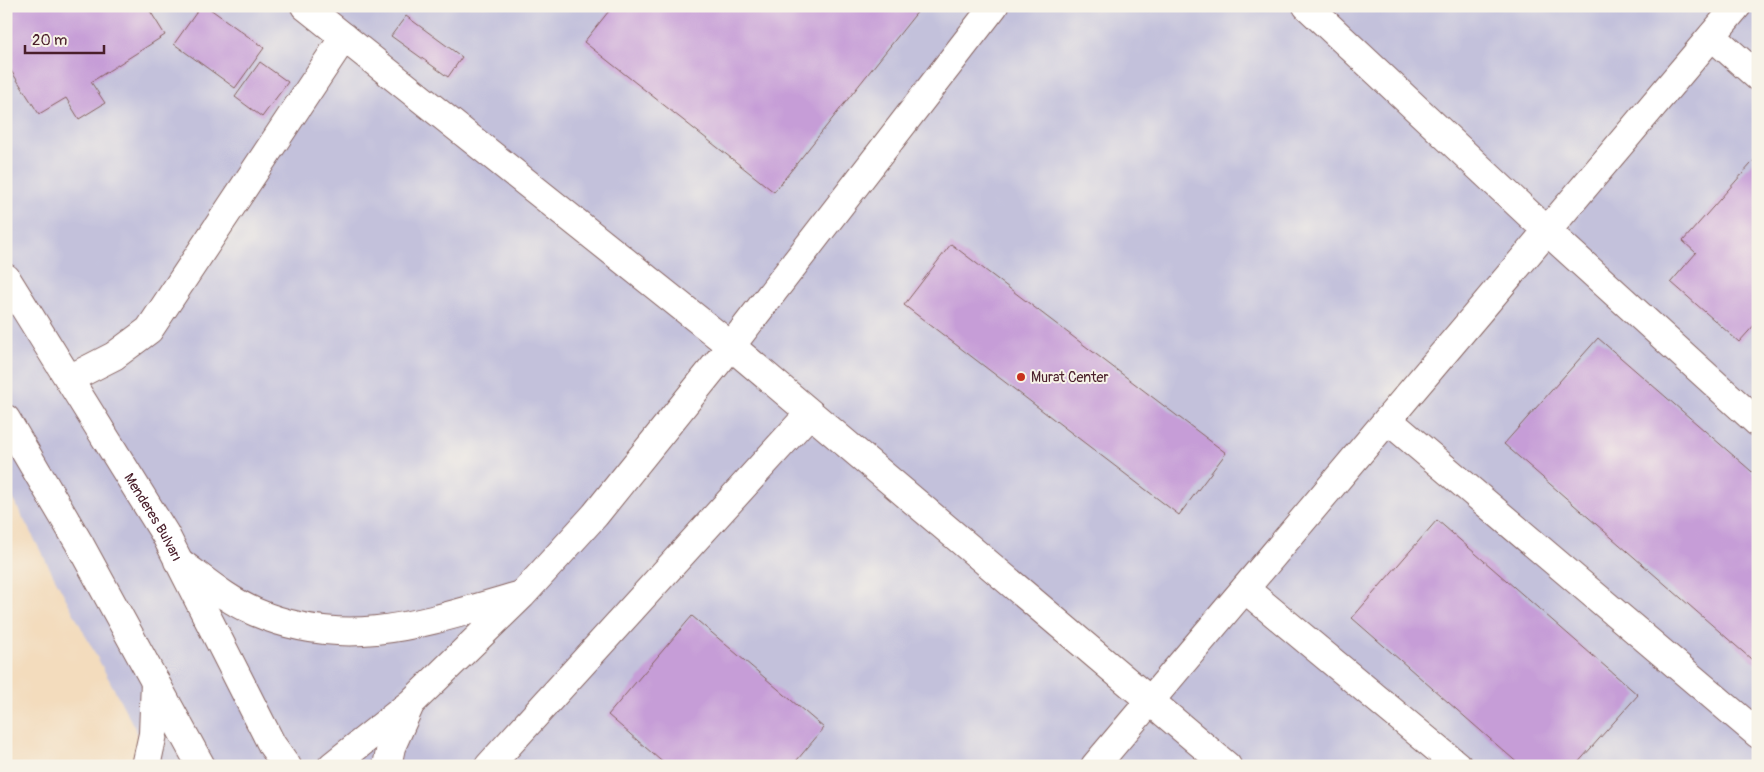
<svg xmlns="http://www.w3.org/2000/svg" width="1764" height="772" font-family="Pangolin,sans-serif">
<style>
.industrial{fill:#c3c1db}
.building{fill:#c69dd7}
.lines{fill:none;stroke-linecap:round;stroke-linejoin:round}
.minor-casing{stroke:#85615e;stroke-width:30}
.tertiary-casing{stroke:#85615e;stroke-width:30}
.primary-casing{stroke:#85615e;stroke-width:30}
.minor{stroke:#fff;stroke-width:28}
.tertiary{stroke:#fff;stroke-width:28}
.primary{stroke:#fff;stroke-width:28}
.poi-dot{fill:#c8321e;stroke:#f7f3e8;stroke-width:2}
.labels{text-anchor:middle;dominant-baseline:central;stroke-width:4;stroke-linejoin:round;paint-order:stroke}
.poi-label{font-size:14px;fill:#4a1f2b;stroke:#f7f3e8;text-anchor:start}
.street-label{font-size:14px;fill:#4a1f2b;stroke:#f7f3e8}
</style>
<rect width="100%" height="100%" fill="#f7f3e8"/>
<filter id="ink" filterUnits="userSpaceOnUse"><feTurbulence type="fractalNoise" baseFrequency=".02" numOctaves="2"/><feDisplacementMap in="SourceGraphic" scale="10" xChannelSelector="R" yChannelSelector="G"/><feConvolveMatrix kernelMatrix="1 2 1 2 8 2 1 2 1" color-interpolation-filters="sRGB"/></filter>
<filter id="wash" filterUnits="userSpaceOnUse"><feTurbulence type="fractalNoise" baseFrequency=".0096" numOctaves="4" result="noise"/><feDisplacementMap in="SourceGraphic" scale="20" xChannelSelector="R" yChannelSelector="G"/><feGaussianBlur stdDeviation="1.12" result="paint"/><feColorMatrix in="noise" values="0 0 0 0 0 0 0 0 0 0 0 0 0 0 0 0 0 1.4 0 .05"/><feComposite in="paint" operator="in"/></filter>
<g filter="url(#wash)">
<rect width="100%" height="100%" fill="#f3dcbd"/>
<polygon class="industrial" points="6,6 1758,6 1758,766 155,766 6,486"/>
<g id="blocks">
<g class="building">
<polygon points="6,6 147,6 165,35 91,82 105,103 79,119 66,98 39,114 6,63"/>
<polygon points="201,6 206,6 264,48 235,88 174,44"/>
<polygon points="613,6 922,6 774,192 584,42"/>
<polygon points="406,16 462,57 448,77 391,36"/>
<polygon points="260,62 288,82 262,117 235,97"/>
<polygon points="1758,156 1758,321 1739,342 1671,282 1696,253 1683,241"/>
<polygon points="951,244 1226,453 1179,515 904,305"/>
<polygon points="1598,338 1758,477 1758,665 1504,444"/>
<polygon points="1437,520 1638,695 1575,766 1521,766 1352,618"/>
<polygon points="692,616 824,728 792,766 667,766 608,715"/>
</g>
</g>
</g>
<g filter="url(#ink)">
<use href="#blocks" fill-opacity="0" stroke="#85615e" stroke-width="1"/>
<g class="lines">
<defs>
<g id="minor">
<polyline points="305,6 731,346 1227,766"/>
<polyline points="1307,6 1547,231 1758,423"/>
<polyline points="1712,36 1758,77"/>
<polyline points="69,379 114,356 149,330 344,37"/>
<polyline points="1388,420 1758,734"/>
<polyline points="1245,589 1458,766"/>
<polyline points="489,766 809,414"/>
<polyline points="1095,766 1737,6"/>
</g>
<g id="tertiary">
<path d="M178,561C203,579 227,600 255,612C348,652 427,622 518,596"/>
<polyline points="146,766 153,734 155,681"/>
<polyline points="332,766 411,703 522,595 595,515 731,346 994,6"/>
<polyline points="387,766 391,747 409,707"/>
</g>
<g id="primary">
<path id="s1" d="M6,278L165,534L272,745L287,766"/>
<polyline points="6,419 79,543 201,766"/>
</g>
</defs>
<use href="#minor" class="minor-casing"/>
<use href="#tertiary" class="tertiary-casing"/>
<use href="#primary" class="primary-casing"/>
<use href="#minor" class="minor"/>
<use href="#tertiary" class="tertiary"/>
<use href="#primary" class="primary"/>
</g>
</g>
<circle class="poi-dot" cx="1021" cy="377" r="5"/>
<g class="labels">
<g class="poi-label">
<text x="1031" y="377">Murat Center</text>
</g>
<g class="street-label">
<text stroke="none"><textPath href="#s1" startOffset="281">Menderes Bulvarı</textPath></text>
</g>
</g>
<rect width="1764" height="772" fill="none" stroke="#f7f3e8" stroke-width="25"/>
<path d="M25 45v8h79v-8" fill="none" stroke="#4a1f2b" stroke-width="2.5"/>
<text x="32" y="45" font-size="15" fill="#4a1f2b" stroke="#f7f3e8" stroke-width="4" paint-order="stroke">20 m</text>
</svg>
